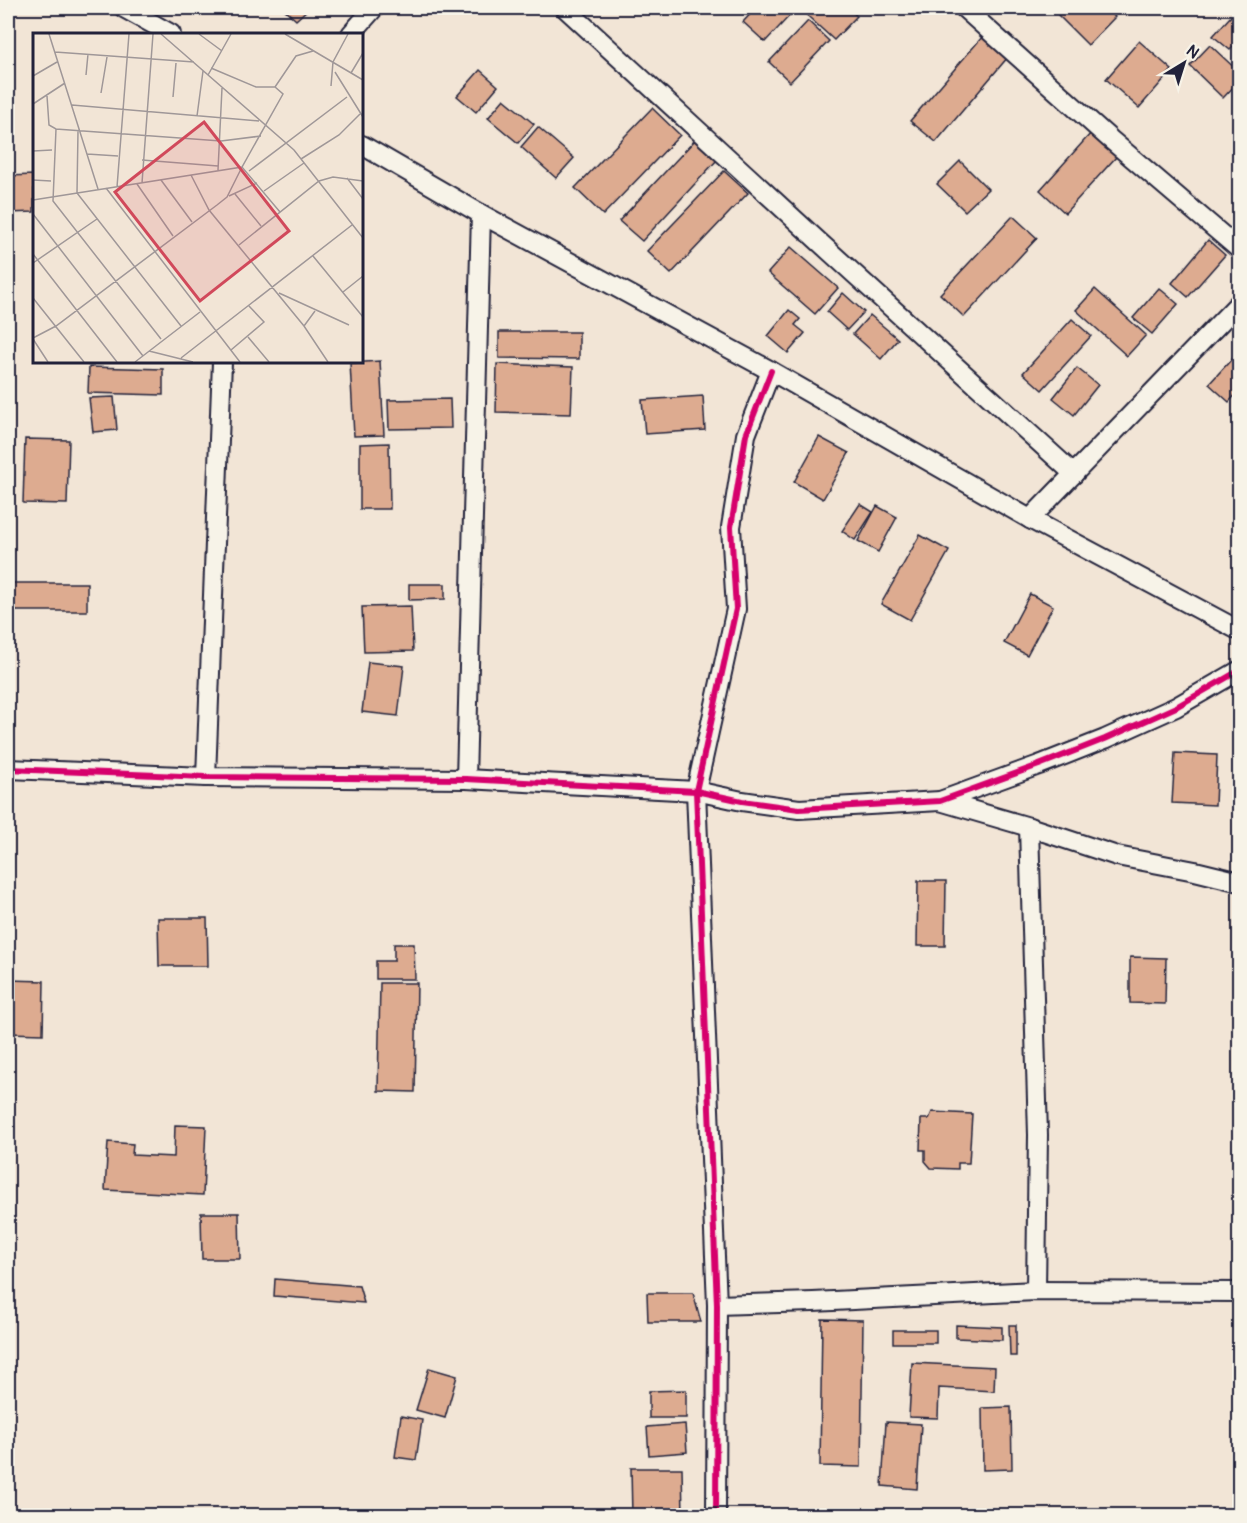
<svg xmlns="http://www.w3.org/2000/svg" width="1247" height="1523" font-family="Pangolin,sans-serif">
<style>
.building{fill:#ddab90;stroke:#22223b;stroke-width:1.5}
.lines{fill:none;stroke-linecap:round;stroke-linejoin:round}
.minor-casing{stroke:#22223b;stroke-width:22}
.minor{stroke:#f7f3e8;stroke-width:18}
.cycleway-casing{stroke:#f7f3e8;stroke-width:10}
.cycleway{stroke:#d6006c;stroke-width:6}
.inset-road{fill:none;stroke:#9f9798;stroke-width:1.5}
.view{fill:#d1495b;fill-opacity:0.15;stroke:#d1495b;stroke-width:3}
.inset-edge{fill:none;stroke:#22223b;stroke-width:3}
</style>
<rect width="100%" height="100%" fill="#f2e5d6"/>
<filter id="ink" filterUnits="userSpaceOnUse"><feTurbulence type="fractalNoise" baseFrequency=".0167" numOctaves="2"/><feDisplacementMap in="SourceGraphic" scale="12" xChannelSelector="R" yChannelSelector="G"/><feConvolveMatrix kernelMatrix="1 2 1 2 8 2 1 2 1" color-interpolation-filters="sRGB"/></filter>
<g filter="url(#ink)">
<g class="building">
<polygon points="283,8 309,8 296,20"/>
<polygon points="756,8 792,8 795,10 765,42 743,22"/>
<polygon points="799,8 847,8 857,16 834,40"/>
<polygon points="1066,8 1106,8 1115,17 1088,45 1058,15"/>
<polygon points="1231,16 1240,24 1240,39 1230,50 1213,36"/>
<polygon points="808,21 829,41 790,82 769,62"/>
<polygon points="983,36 1008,57 936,142 910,121"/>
<polygon points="1139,41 1172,70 1139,108 1106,79"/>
<polygon points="1210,45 1240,73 1240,80 1223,98 1190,66"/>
<polygon points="480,70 498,86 476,112 457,96"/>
<polygon points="504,99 534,124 518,143 488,118"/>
<polygon points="652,108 680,135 603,215 575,188"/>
<polygon points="538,127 574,158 556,178 521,147"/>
<polygon points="1091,133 1117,156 1065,213 1040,190"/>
<polygon points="695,140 717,160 642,241 619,221"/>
<polygon points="960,161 988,189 965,211 937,184"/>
<polygon points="724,171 748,193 671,274 647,251"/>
<polygon points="34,175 34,212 8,213 8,176"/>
<polygon points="1013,216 1037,238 964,317 940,294"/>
<polygon points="1208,240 1225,255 1188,297 1172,283"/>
<polygon points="791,247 838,288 815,314 768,273"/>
<polygon points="1159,288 1178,304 1152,334 1133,318"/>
<polygon points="1095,289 1146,335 1127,356 1076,310"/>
<polygon points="843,293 864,312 847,330 827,312"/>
<polygon points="789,310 800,319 795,325 805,333 788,353 768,336"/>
<polygon points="870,315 898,339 881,359 853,334"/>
<polygon points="1072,319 1091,336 1042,390 1023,373"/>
<polygon points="499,332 579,332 579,359 499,358"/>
<polygon points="1240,350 1240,390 1229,402 1209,384"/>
<polygon points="380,361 384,435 354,436 350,363"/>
<polygon points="497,364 573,367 571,414 496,412"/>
<polygon points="89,367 163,369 163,395 88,393"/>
<polygon points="1077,368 1098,385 1074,415 1053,398"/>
<polygon points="703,396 705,430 645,434 642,400"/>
<polygon points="114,397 117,430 93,432 89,398"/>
<polygon points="450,399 451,428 389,429 388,400"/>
<polygon points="819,437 849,453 823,499 794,482"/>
<polygon points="25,439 69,440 67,504 23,503"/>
<polygon points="389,443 390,509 360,509 360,444"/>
<polygon points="860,504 873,512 855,540 842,531"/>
<polygon points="877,506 897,517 878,552 858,541"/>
<polygon points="920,535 949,551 910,620 881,604"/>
<rect x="8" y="583" width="79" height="28"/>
<polygon points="409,584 445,584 445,599 409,600"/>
<polygon points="1030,594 1053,606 1027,655 1004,643"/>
<polygon points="411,606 413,651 364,652 362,607"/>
<polygon points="368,662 404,666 398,716 362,712"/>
<polygon points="1175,753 1217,755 1215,805 1172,803"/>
<polygon points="918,881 946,881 945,946 917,946"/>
<polygon points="158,918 207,918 208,966 159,966"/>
<polygon points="394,944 414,944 415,979 376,979 376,961 394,961"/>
<polygon points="1130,957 1166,958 1165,1004 1130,1003"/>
<polygon points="8,980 44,981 43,1034 8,1033"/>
<polygon points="380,983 417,983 415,1092 378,1091"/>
<polygon points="932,1112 972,1114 969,1163 958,1163 958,1169 931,1168 925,1161 925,1150 920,1150 921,1119 929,1119"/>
<polygon points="175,1125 206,1126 203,1195 105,1190 108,1142 133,1144 132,1155 174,1157"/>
<polygon points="201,1213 239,1213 240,1259 202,1259"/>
<polygon points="275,1279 359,1286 364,1303 274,1296"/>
<polygon points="647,1293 693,1293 701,1322 648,1322"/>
<polygon points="822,1319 863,1320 861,1467 820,1466"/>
<polygon points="956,1325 1002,1327 1002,1340 956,1338"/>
<polygon points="1009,1325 1016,1325 1016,1356 1010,1356"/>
<rect x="893" y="1330" width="43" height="13"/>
<polygon points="912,1363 995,1367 994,1391 939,1388 938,1418 909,1417"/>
<polygon points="429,1368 457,1376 445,1418 416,1410"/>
<polygon points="686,1390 686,1418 649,1418 649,1391"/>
<polygon points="1011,1407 1012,1469 983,1470 982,1408"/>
<polygon points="401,1416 422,1420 416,1460 395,1457"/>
<polygon points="886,1422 921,1424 917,1489 882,1486"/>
<polygon points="685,1424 687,1452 649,1455 647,1427"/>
<polygon points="631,1468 682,1468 683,1516 632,1516"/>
</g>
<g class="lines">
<defs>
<g id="minor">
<polyline points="124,8 171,34"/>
<polyline points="565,8 816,239 1074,474"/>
<polyline points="964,8 1110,139 1240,250"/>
<polyline points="351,34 374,8"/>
<polyline points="362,145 481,214 771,371 1030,519 1240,631"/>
<polyline points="1030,519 1240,302"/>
<polyline points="8,769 206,777 466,779 696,791 742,801 799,809 940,801 1039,765 1105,739 1176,707 1240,670"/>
<polyline points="206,777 222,362"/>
<polyline points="466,779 481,214"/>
<polyline points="940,801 1029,827 1117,856 1195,871 1240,882"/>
<polyline points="1029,827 1038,1135 1036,1291"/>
<polyline points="717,1305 813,1302 1036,1291 1240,1292"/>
<polyline points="716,1516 717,1305 696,791 736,609 731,527 746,435 771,371"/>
</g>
</defs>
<use href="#minor" class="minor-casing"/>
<use href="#minor" class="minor"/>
<defs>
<g id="cycleway">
<polyline points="8,769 206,777 466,779 696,791 742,801 799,809 940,801 1039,765 1105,739 1176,707 1240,670"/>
<polyline points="716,1516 717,1305 696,791 736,609 731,527 746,435 771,371"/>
</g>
</defs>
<use href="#cycleway" class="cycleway-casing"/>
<use href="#cycleway" class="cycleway"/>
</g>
</g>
<g transform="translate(33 33)">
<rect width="330" height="330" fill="#f2e5d6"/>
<path class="inset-road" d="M16,1L65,156M128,1L261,117L330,205M166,1L189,18M252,1L330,47M22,19L161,29M302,39L330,84M318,40L330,20M53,42L55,21M175,42L198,1M0,43L24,29M298,53L300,29L315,1M242,54L263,23L280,18M68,60L74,24M14,63L16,92L23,96L188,108L228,103M140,64L143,30M0,71L32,50M39,72L226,88M164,83L170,38M23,96L20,168L128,306M45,98L44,160L148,293M0,118L19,117M54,121L85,123M268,126L306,102L327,81M109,127L185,133M185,137L189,55M216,138L314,64M158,142L176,177L271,293L295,329M314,145L330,166M0,147L18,148M128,147L159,189M109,150L120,1M104,151L140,203M84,154L96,1M73,155L207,329M231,158L271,130M202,161L228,193M196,163L224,150M0,167L209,134L250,61L242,54H223L178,35M0,181L110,323M206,212L286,148L300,144L330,148M0,221L84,329M280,223L330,284M0,230L64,186M310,259L330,243M246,260L316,292M0,265L51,329M271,293L282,278M215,304L236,329M0,305L23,293L184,172L194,164L209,134L247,179M0,306L15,329M198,317L231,289L216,273M116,318L160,329M148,325L319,192M102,329L167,279"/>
<path class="view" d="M171,89L256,198L167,268L82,159Z"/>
<rect width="330" height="330" class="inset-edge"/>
</g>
<rect width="1247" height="1523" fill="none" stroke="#f7f3e8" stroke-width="30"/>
<rect x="15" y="15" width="1217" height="1493" fill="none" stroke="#22223b" stroke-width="2" filter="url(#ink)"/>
<g transform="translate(1184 63) rotate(38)" stroke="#f7f3e8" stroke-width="4.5" paint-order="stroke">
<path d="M0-4.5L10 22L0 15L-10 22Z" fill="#22223b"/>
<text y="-9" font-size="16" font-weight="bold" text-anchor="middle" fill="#22223b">N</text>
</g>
</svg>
